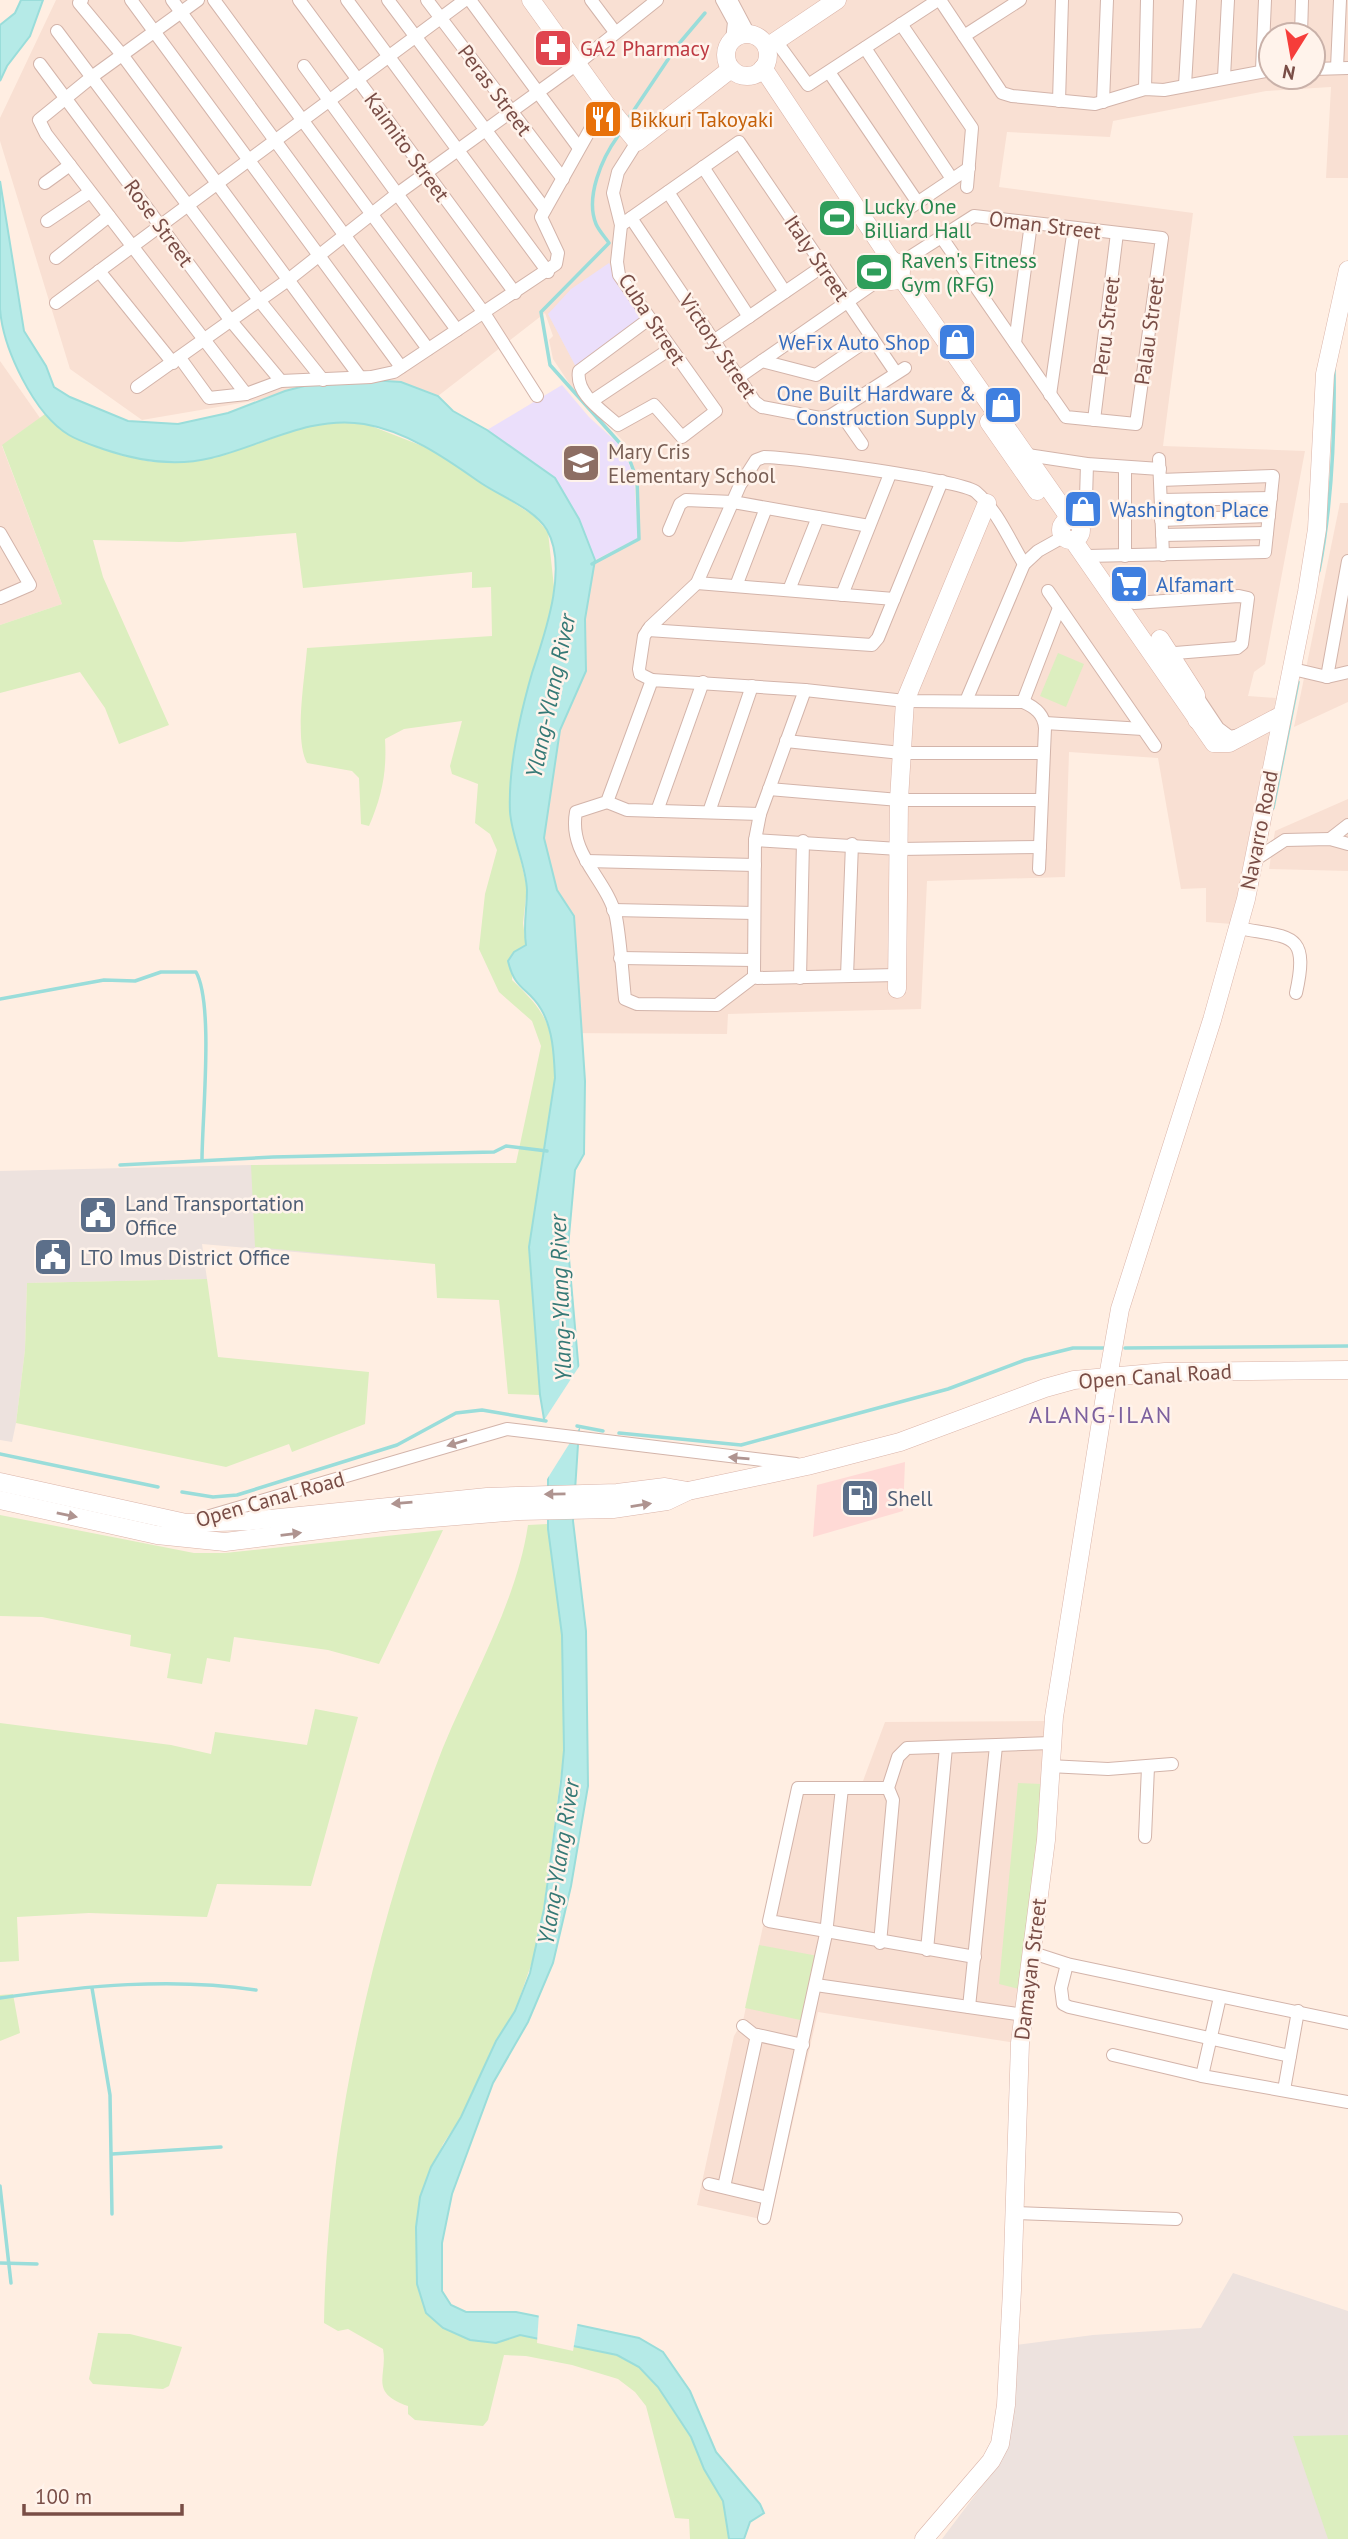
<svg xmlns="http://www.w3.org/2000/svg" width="1348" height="2539" font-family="'PT Sans',sans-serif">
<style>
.residential{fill:#f9e0d3;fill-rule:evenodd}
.commercial{fill:#ffdad6}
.industrial{fill:#ede2de}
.education{fill:#ebdffb}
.green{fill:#dceebf}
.water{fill:#b5eae7;stroke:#9addda;stroke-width:2}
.pier{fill:#ffeee2}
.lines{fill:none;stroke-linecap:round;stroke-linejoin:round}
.stream{stroke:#9addda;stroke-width:3.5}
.street-casing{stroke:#d3b4aa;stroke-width:14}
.secondary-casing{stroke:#dab4a9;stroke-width:19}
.street{stroke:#fff;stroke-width:12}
.secondary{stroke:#fff;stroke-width:18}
.oneway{fill:#af9490}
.labels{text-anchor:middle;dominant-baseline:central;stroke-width:5;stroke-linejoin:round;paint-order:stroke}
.health-label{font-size:21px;fill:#be3a42;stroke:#fff3eb;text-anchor:start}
.street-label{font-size:21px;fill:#794d46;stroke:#fff3eb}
.food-label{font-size:21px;fill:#c56008;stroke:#fff3eb;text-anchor:start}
.leisure-label{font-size:21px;fill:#27864d;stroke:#fff3eb;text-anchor:start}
.shop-label{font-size:21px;fill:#366cbe;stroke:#fff3eb;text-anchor:end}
.education-label{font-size:21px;fill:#785e54;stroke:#fff3eb;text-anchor:start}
.service-label{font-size:21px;fill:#4e5e75;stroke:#fff3eb;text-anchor:start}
.water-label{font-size:23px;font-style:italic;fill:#357976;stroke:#fff3eb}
.neighbourhood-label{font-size:23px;letter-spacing:2px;fill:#7c609e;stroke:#fff3eb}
</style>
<rect width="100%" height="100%" fill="#ffeee2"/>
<g class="residential">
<path d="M56,0H1348V178H1326L1331,87L1266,91L1113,121L1110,137L1007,132L999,187L1193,213L1163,446L1305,451L1265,664L1254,672L1248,696L1276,698L1232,924L1206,922V888L1181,889L1158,758L1069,752L1065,877L927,881L921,1009L728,1014L727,1034L559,1033L532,853L575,573L639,539L637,480L626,450L629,447L575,392L553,359L549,340L553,336L545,313L438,396L384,378L312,383L264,399L142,420L70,369L0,141V118ZM1271,35H1313V77H1271Z"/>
<polygon points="0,361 40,418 2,446 62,604 0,625"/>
<polygon points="1340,503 1348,503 1348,702 1294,727"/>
<polygon points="1348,799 1348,871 1269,869 1275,831"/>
<polygon points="1047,1721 1016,2043 818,2012 770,2221 697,2205 734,2036 743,2021 793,1784 863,1781 885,1722"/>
</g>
<polygon class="commercial" points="905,1462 903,1511 813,1537 817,1485"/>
<g class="industrial">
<polygon points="516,1163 388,1260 202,1244 207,1279 27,1283 25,1350 16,1423 12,1442 0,1440 0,1171 251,1165"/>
<polygon points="1233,2273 1348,2311 1348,2539 942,2539 1003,2458 1008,2346 1093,2335 1201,2328"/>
</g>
<g class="education">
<polygon points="609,263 644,316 576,367 548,314 571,289"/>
<polygon points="562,385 589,417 623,448 634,478 638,538 595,560 579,519 555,478 487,430"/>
</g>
<g class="green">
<path d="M45,414L68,435L120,455L152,462L224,455L321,422L366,424L430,449L534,516L548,532L554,587L551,614L524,708L511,790L510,814L527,888L523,923L526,945L514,952L512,980C549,1015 553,1027 555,1078L529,1247L540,1395L508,1394L499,1300L437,1298L435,1264L255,1247L251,1165L516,1163L541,1046L532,1021L499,992L479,949L485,894L497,850L490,834L475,823L478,784L452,774L450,766L462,721L404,729L385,739C387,772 382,796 369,826L361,824L359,778L352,771L307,763C294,740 305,677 307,648L492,636L491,587L472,588V572L303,588L296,533L181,542L93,540L103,577L169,725L119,744L105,708L80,672L0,693V625L62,604L2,445Z"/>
<polygon points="1058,653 1084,664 1066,707 1040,696"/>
<polygon points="207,1279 218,1357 369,1372 365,1424 292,1452 289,1444 226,1467 16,1423 25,1350 27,1283"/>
<polygon points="0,1515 194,1553 225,1553 443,1530 379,1664 328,1650 234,1637 230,1662 207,1658 202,1684 167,1678 171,1654 130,1646 131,1635 42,1617 0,1616"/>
<path d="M548,1524L562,1635L564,1750L539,1942L515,2011L496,2041L461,2117L443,2144L420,2197L416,2227L419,2254L470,2340L496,2343L520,2335L617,2355L639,2367L658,2387L691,2437L704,2469L723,2501L729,2539H690L689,2519L675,2518L646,2406L635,2392L618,2379L572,2365L526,2356L504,2355L488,2420L483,2426L415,2420L408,2414V2406C368,2392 388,2376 383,2349L348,2329L338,2331L324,2323C327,2136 370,1947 434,1771C463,1690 515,1612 528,1525Z"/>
<polygon points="315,1709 358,1717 311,1886 217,1884 207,1917 89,1913 17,1917 19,1961 0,1962 0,1723 171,1745 211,1754 215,1732 307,1745"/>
<polygon points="1018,1783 1042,1784 1040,1841 1023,1990 999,1984"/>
<polygon points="759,1945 818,1956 805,2021 745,2008"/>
<polygon points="13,1994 20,2033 0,2041 0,1995"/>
<polygon points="98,2333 130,2334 182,2347 169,2386 163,2389 93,2384 89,2379"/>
<polygon points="1348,2435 1348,2539 1328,2539 1293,2436"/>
</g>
<g class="water">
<polygon points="21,0 43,0 30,36 7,66 0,81 0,25 15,13"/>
<path d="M0,181L24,331L46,366L54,387L70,397L128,421L178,424L228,413L285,391L312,384L370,380L401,382L438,396L453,411L487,430L555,478L579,519L595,560L585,619L586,671L560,730L544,838L557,890L574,916L585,1081L584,1154L575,1170L568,1247L579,1373L580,1414L573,1521L586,1631L588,1786L571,1886L553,1963L528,2022L493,2083L452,2194L442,2243V2291L451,2305L466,2312H516L536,2316L639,2338L663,2352L690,2391L716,2452L760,2504L764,2513L750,2522L744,2539H729L723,2501L704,2469L691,2437L658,2387L639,2367L617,2355L520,2335L496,2343L470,2340L443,2328L426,2313L417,2284L416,2227L420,2197L431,2167L461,2117L496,2041L515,2011L530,1973L544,1909L561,1782L564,1750L562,1635L548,1529V1443L540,1395L529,1247L555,1078C554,1055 553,1029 541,1009C528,987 515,991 508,961L514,952L526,945C523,925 527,909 527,890C526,865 512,838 510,812C508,768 520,715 532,673C544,636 569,568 547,530C534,508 499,496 478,481C444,457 406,431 364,424C310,415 262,446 211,458C174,467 138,461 103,449C92,445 79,441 69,435C34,414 3,349 0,309C0,267 0,223 0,181Z"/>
</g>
<g class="pier">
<polygon points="582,1362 583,1422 544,1484 541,1425"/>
<polygon points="539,2312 578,2321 573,2351 537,2343"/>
</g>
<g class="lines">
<g class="stream">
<polyline points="630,116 677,46 705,13"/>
<path d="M592,564L639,539L637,480L626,450L550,365L541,312L609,243C605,237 599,231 596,224C585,197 602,158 618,136"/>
<path d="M1319,571C1332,505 1335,438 1334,370"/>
<polyline points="1273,808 1298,682"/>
<path d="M0,999L104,980L135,981L161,972H196C214,1004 202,1118 202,1160"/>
<polyline points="120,1165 273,1157 494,1152 506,1146 547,1151"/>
<polyline points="1125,1348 1348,1346"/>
<polyline points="577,1426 603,1431"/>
<polyline points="619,1433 741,1445 948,1389 1025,1360 1073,1348 1106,1348"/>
<polyline points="0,1454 158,1487"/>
<polyline points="182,1492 213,1497 237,1495 397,1445 456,1413 482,1410 546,1421"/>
<polyline points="92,1988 110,2095 112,2214"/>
<path d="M0,1998C84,1986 171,1977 256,1990"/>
<polyline points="112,2154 221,2147"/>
<polyline points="0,2186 11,2283"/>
<polyline points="0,2263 37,2264"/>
</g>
<defs>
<g id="street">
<polyline points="82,0 79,3 123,56 360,377"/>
<polyline points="131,0 401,367"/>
<polyline points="172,0 428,349"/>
<polyline points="198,0 93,76 39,120 46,134 246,394"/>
<polyline points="214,0 457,330"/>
<polyline points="299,0 515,293"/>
<polyline points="347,0 548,272"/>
<polyline points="388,0 545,209"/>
<polyline points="427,0 563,179"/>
<polyline points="470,0 579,148"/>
<polyline points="591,0 615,32"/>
<polyline points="722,0 734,22 732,41"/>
<polyline points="731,0 749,34"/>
<polyline points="940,0 1002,93 1012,96 1095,104 1145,89 1164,90 1271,70"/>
<polyline points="901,24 972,128 967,187"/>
<polyline points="57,31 259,300 323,380"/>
<polyline points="1301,35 1302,0"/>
<polyline points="964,36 1020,0"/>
<polyline points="776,41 808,85 938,0"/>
<polyline points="865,48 952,179"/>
<polyline points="40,64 231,321 281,381"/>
<polyline points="304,66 484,313 537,396"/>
<polyline points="1337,68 1340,0"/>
<polyline points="1313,69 1348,68"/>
<polyline points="1262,70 1265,0"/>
<polyline points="829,72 918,203"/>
<polyline points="1224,77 1228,0"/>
<polyline points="1185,85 1190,0"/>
<polyline points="1145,89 1147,0"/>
<polyline points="1059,101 1062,0"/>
<polyline points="1103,102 1107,0"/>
<path d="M637,142L618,172L613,193L621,225L617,262L619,275L716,411L682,437L654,405L618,425C603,411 575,394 579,371L649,319"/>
<polyline points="703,167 785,292"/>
<polyline points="45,183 70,165"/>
<polyline points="668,192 749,317"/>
<polyline points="911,207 969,168"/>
<polyline points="631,218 755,402 762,407 820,418 830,416 905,368"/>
<polyline points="47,221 90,192"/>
<polyline points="621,225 739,142 896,373"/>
<polyline points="56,258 109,216"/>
<polyline points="899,264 974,216 1162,238 1136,424 1066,417 942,238"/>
<polyline points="99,271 173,363"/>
<polyline points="56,303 465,0"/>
<polyline points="715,340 823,266"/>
<polyline points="1015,343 1031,223"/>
<polyline points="180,358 209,398 246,394 281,381 371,377 394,372 556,264 558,253 541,217 605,103"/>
<polyline points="762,361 816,375 872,337"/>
<polyline points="739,377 883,277"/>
<polyline points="137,387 288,280 397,194 577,64 657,0"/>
<polyline points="1050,395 1074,228"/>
<polyline points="592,401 670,349"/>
<polyline points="839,411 862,444"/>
<polyline points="1094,420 1117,233"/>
<polyline points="1021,454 1087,464 1160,469"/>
<polyline points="1159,459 1163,555"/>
<polyline points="1125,467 1125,556"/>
<polyline points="1086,499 1087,464"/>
<polyline points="1161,500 1271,498"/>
<polyline points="1161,520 1269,516"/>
<polyline points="669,530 680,504 686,500 733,502 869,526"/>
<polyline points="0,533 30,585 0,598"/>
<polyline points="1162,535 1267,533"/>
<polyline points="1087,556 1265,552 1273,476 1160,480"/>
<polyline points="697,583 894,599"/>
<polyline points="736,586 766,508"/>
<polyline points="789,590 818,517"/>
<polyline points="1048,591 1155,746"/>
<polyline points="842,595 890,474"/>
<polyline points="1134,603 1239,596 1248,598 1242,644 1237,648 1163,654"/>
<polyline points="648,630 872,645 878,638 942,481"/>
<polyline points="1293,669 1327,677 1348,672"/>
<polyline points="1327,677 1348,561"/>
<path d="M652,680L640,674L639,669L644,636L650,627L697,583L740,485L756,460L764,457C790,457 962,480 976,492C997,510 1010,541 1024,564"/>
<polyline points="1196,695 1218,728 1230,737 1241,735"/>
<polyline points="966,701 1024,564 1038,551 1063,537"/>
<polyline points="1023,702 1059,608"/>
<polyline points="1045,723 1143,729"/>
<polyline points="786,741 901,753 1043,753"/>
<polyline points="769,789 899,800 1041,800"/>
<polyline points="607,802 627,810 760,814"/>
<polyline points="657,811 703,682"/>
<polyline points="709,812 752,686"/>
<polyline points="1330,839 1348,825"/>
<polyline points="755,840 760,814 805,690"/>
<polyline points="586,861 755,865"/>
<polyline points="1253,861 1285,840 1330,839 1348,844"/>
<polyline points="613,910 754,913"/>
<path d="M1238,928C1290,938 1310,931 1296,993"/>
<polyline points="620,958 754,960"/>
<polyline points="897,975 757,978 754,974 755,840 899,849 1040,847"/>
<path d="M755,976L717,1005L637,1004L625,999C622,972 621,944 616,917C607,879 568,855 576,812L607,802L652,680L805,690L905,701L1023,702C1035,707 1044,714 1045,728L1039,869"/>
<polyline points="847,976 852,844"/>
<polyline points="800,978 803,841"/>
<polyline points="203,1518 507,1429 796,1464"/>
<polyline points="1049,1766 1108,1769 1172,1764"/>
<polyline points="888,1788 798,1788 769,1921 975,1957"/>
<polyline points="1145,1837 1148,1767"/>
<polyline points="880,1943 893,1800 888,1788 898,1757 907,1748 1051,1743"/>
<polyline points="927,1950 946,1747"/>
<polyline points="1033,1953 1067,1964 1348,2023"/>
<polyline points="1067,1964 1061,1988 1063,2004 1069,2007 1290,2056"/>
<polyline points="816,1985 1024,2015"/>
<polyline points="969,2007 996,1746"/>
<polyline points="743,2026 753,2034 803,2045"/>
<polyline points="1113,2055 1202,2076 1348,2102"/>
<polyline points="1202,2076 1220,1997"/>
<polyline points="1284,2090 1298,2011"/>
<polyline points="709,2184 768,2198"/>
<polyline points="724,2187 757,2035"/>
<polyline points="1014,2213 1176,2219"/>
<polyline points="764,2218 826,1934 842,1788"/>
</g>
<g id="secondary">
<polyline points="531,0 605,103 637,142 731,69"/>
<circle cx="747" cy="55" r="21"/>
<polyline points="767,47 837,0"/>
<polyline points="763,68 891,260"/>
<circle cx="891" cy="271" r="10"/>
<polyline points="900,276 1071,520"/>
<polyline points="989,422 1037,491"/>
<circle cx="1071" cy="530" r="10"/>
<polyline points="1073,540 1214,743 1229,743 1282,715"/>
<polyline points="1160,639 1196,695 1197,720"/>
<polyline points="897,989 899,800 905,701 987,503"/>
<polyline points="0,1482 186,1523 249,1521 487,1497 617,1493 665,1487 688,1491"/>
<polyline points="0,1500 157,1535 225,1542 383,1522 519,1511 613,1509 667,1501 688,1491 807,1466 900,1442 1045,1388 1074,1380 1165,1372 1348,1370"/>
<polyline points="924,2539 991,2461 1000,2444 1006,2405 1012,2290 1020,2043 1046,1840 1054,1717 1108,1377 1120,1309 1212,1020 1246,899 1307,592 1317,529 1325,374 1348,270"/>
</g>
</defs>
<use href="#street" class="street-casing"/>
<use href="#secondary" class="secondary-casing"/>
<use href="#street" class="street"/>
<use href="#secondary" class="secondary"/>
</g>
<defs><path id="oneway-solid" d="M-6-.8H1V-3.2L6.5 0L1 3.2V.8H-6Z" transform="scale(1.75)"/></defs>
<g class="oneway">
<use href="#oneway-solid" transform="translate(457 1443) rotate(163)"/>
<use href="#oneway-solid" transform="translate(739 1458) rotate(-175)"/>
<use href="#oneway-solid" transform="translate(555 1494) rotate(179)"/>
<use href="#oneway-solid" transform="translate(402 1503) rotate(175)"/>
<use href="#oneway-solid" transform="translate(641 1505) rotate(-9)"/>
<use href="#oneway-solid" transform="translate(67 1515) rotate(12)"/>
<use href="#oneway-solid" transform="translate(291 1534) rotate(-7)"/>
</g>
<defs>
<symbol id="pharmacy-square" viewBox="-11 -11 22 22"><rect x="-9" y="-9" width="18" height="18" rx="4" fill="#e0444e" stroke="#fff3eb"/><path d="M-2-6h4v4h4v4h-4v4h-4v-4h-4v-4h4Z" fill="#fff"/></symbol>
<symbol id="restaurant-square" viewBox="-11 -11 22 22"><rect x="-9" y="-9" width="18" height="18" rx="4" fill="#e8710a" stroke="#fff3eb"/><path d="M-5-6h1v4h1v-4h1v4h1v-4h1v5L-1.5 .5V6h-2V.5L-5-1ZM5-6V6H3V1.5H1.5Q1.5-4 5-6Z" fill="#fff"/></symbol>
<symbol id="stadium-square" viewBox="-11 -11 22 22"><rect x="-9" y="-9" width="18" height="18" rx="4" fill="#2e9e5b" stroke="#fff3eb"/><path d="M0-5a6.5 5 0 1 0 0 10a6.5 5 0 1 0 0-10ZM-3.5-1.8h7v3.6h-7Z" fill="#fff"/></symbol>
<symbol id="shop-square" viewBox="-11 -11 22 22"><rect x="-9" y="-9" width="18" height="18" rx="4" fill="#3f7fe0" stroke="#fff3eb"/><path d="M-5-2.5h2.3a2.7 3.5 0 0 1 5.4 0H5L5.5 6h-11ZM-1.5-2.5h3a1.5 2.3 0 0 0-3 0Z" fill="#fff"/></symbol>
<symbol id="school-square" viewBox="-11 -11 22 22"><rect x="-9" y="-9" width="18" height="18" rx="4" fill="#8d6e63" stroke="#fff3eb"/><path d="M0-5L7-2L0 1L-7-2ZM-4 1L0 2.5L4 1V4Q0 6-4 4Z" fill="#fff"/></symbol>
<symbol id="supermarket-square" viewBox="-11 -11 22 22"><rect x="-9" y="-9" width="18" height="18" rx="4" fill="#3f7fe0" stroke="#fff3eb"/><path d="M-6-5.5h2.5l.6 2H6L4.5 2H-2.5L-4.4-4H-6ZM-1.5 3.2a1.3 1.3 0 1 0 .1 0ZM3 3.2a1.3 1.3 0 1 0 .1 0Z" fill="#fff"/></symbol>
<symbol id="civic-square" viewBox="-11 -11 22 22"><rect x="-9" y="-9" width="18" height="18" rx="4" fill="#5c6f8a" stroke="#fff3eb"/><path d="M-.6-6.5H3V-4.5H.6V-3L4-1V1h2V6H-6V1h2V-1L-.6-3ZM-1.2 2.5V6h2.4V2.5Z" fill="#fff"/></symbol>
<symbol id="fuel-square" viewBox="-11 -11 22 22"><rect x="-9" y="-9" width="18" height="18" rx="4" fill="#5c6f8a" stroke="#fff3eb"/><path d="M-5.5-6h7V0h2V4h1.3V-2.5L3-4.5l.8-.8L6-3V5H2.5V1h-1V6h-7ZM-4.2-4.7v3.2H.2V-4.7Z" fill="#fff"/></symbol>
</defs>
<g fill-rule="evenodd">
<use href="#pharmacy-square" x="531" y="26" width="44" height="44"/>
<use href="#restaurant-square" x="581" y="97" width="44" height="44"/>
<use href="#stadium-square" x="815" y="196" width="44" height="44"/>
<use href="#stadium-square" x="852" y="250" width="44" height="44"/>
<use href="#shop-square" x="935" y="320" width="44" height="44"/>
<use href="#shop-square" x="981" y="383" width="44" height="44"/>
<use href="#school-square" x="559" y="441" width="44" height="44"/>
<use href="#shop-square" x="1061" y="487" width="44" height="44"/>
<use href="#supermarket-square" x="1107" y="562" width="44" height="44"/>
<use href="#civic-square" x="76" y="1193" width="44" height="44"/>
<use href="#civic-square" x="31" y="1235" width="44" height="44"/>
<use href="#fuel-square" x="838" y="1476" width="44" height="44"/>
</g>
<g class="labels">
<g class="health-label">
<text x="580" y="48">GA2 Pharmacy</text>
</g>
<g class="street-label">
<text transform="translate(495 90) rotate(53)">Peras Street</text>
<text transform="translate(407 147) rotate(54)">Kaimito Street</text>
<text transform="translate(159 223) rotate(54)">Rose Street</text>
<text transform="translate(1045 225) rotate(7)">Oman Street</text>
<text transform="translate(817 258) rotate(56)">Italy Street</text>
<text transform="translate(652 319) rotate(57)">Cuba Street</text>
<text transform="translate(1106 326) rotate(-83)">Peru Street</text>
<text transform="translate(1149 331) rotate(-82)">Palau Street</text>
<text transform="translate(718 346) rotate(56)">Victory Street</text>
<text transform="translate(1259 830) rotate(-79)">Navarro Road</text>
<text transform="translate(1155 1376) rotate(-4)">Open Canal Road</text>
<text transform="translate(270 1499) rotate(-16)">Open Canal Road</text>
<text transform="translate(1030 1969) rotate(-83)">Damayan Street</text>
</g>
<g class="food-label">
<text x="630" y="119">Bikkuri Takoyaki</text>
</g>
<g class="leisure-label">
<text x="864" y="206">Lucky One<tspan x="864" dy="24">Billiard Hall</tspan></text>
<text x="901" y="260">Raven's Fitness<tspan x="901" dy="24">Gym (RFG)</tspan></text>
</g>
<g class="shop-label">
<text x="930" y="342">WeFix Auto Shop</text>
<text x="976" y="393">One Built Hardware &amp;<tspan x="976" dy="24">Construction Supply</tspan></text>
<text x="1110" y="509" text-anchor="start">Washington Place</text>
<text x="1156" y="584" text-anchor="start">Alfamart</text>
</g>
<g class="education-label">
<text x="608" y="451">Mary Cris<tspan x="608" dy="24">Elementary School</tspan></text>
</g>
<g class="service-label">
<text x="125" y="1203">Land Transportation<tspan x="125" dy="24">Office</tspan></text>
<text x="80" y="1257">LTO Imus District Office</text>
<text x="887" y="1498">Shell</text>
</g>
<g class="water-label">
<text transform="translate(550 696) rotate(-78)">Ylang-Ylang River</text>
<text transform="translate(560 1298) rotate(-92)">Ylang-Ylang River</text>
<text transform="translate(558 1862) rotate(-81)">Ylang-Ylang River</text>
</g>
<g class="neighbourhood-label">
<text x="1101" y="1414">ALANG-ILAN</text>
</g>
</g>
<g transform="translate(1292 56) rotate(191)"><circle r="33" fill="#fff3eb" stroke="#c9b1a9" stroke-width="2"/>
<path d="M0-5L12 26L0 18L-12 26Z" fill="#f63d3a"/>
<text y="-10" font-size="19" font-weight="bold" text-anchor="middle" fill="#794d46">N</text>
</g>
<path d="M24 2504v10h158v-10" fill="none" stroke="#794d46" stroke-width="3.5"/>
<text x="35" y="2504" font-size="21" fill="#794d46" stroke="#fff3eb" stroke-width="5" paint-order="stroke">100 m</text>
</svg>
